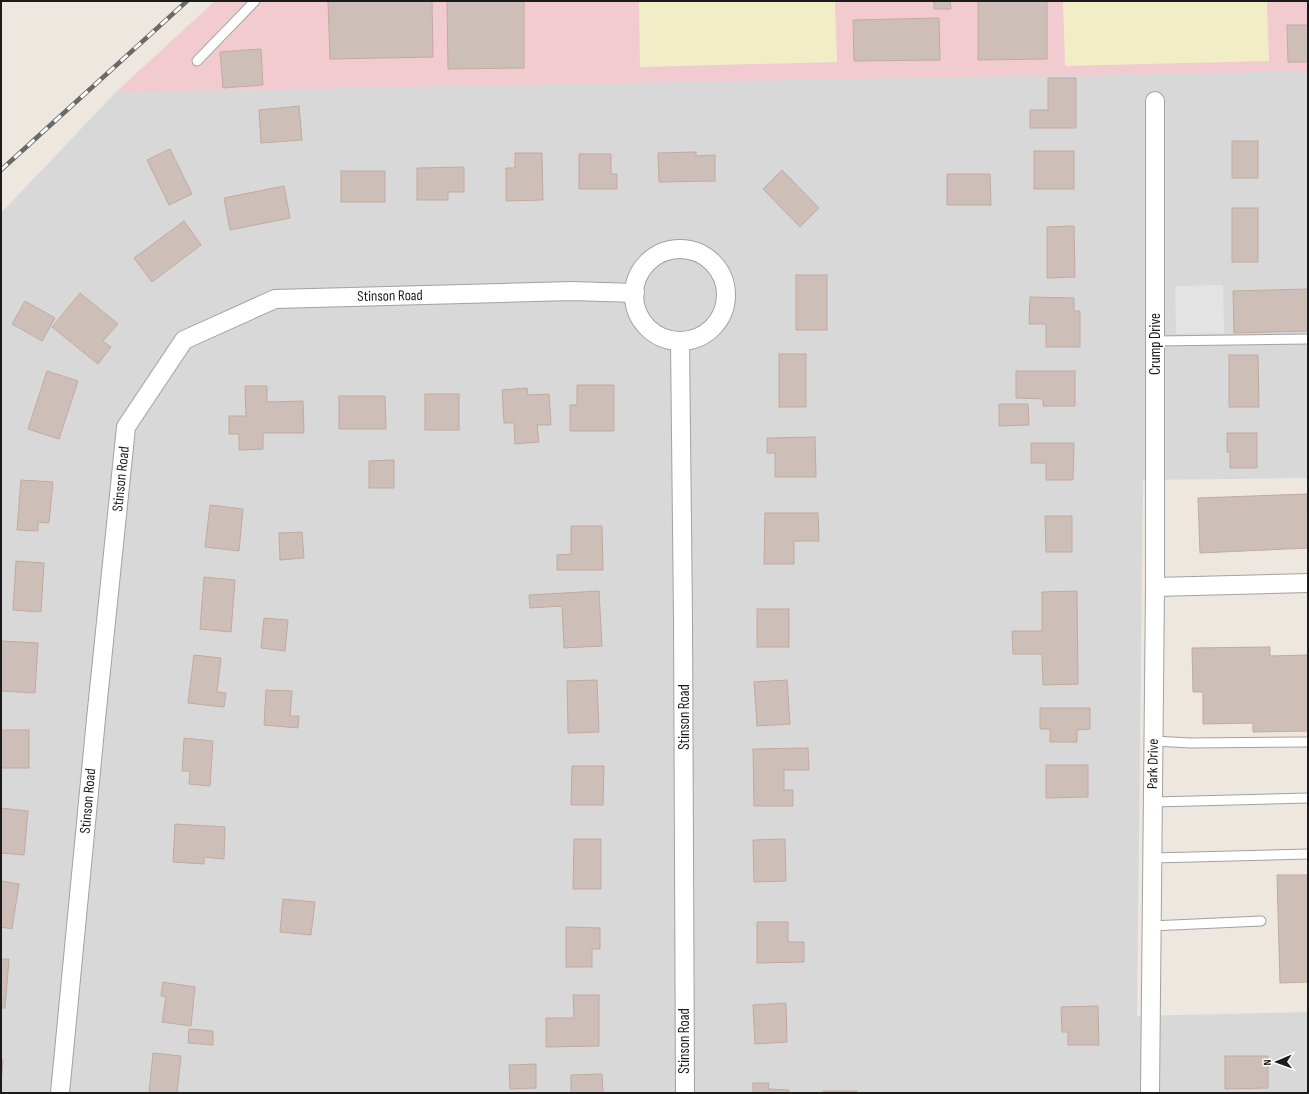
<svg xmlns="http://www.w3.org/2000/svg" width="1309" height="1094" font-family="'Sofia Sans Condensed',sans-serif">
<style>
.residential{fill:#d9d8d8}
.commercial{fill:#f2cbd0}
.farmland{fill:#f0edc7}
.parking{fill:#e3e3e3}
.building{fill:#cebeb8;stroke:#c1aaa0}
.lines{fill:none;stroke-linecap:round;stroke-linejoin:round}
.service-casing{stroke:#a2a2a2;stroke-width:11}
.minor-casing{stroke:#a2a2a2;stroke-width:20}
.service{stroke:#fff;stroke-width:9}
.minor{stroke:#fff;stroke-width:18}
.rail-casing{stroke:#696969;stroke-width:4.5}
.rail{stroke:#fff;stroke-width:3;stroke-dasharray:9;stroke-linecap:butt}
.labels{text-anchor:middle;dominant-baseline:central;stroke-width:3.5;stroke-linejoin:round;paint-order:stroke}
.street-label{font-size:15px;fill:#1b1b1b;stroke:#fff}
</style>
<rect width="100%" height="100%" fill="#eee7df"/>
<polygon class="residential" points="1308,69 1308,478 1143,480 1137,1016 1308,1012 1308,1093 1,1093 1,213 116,92"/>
<polygon class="commercial" points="215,1 1308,1 1308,71 116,92"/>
<g class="farmland">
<polygon points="639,1 835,1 837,62 640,67"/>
<polygon points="1063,1 1267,1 1269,61 1065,66"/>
</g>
<polygon class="parking" points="1223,285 1224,333 1176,334 1175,286"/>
<g class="building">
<polygon points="328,1 432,1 433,57 330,59"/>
<polygon points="447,1 524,1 524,68 448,69"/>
<polygon points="934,1 950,1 951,9 934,9"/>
<polygon points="978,1 1047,1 1047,59 978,60"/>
<polygon points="939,18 940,60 854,61 853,20"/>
<polygon points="1287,25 1308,25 1308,62 1288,62"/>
<polygon points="261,49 263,85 223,88 220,52"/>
<polygon points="1048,78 1076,78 1076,128 1030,128 1030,110 1048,110"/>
<polygon points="299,106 302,140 261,143 259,110"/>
<rect x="1232" y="141" width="26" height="37"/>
<polygon points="170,149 192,194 169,205 147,160"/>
<rect x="1034" y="151" width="40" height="38"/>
<polygon points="696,152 696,156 715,155 715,181 659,182 658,153"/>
<polygon points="515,153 542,153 543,200 506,201 506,168 515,168"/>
<polygon points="579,154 611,154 611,174 617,174 617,189 579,189"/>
<polygon points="464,167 464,192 448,192 448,200 417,200 417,168"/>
<polygon points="782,170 819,208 800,227 763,189"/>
<rect x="341" y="171" width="44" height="31"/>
<polygon points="947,174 990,174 991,205 947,205"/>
<polygon points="284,186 290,218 230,230 224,198"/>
<rect x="1232" y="208" width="26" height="54"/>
<polygon points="184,221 201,245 152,282 134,258"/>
<polygon points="1074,226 1075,277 1047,278 1047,227"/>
<rect x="796" y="275" width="31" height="55"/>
<polygon points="1308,289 1308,331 1234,333 1233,291"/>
<polygon points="80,293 118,324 103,341 111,347 98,364 52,327"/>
<polygon points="1030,297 1074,298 1074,311 1080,311 1080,347 1046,347 1046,324 1029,324"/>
<polygon points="25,301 55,318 42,341 12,324"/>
<rect x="779" y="354" width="27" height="53"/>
<polygon points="1229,355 1258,355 1259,407 1229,407"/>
<polygon points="47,371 78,381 59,439 28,429"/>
<polygon points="1016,371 1075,371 1075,406 1043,406 1043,399 1016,398"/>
<polygon points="577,385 614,385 614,431 570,431 570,405 577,405"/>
<polygon points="245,386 267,386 267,402 303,401 304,433 263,433 263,449 239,450 239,434 229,434 229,416 246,416"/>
<polygon points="527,388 528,395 549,394 551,425 537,425 539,442 515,444 514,423 504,423 502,390"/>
<rect x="425" y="394" width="34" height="36"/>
<polygon points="339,396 385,396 386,429 339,429"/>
<polygon points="999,404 1028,404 1029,425 999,426"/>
<polygon points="1227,433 1257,433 1257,468 1230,468 1230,452 1227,452"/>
<polygon points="815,437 816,477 775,477 775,453 767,453 767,438"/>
<polygon points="1031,443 1074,443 1073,480 1046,480 1046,463 1031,463"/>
<polygon points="394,460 394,488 369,488 369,461"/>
<polygon points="21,480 53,482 49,523 38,522 38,531 17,530"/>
<polygon points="1307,494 1308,548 1200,553 1198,498"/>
<polygon points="210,505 243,509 239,551 205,547"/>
<polygon points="765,513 818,513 819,541 794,541 794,564 764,564"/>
<polygon points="1045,516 1072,516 1072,552 1046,552"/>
<polygon points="571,526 602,526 603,570 557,570 557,555 571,554"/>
<polygon points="302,532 304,558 280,560 279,533"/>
<polygon points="16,561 44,563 41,612 13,610"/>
<polygon points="204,577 235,580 231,632 200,629"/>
<polygon points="599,591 602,646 564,648 562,606 530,608 529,595"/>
<polygon points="1077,591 1078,684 1043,685 1042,654 1013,654 1012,631 1042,631 1042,592"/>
<rect x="757" y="609" width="32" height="38"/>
<polygon points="264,618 288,620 285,651 261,648"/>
<polygon points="1,641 38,643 35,693 1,691"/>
<polygon points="1270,647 1270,656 1308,655 1308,731 1253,732 1253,723 1203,724 1203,692 1193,692 1192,648"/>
<polygon points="194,655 221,658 217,692 226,693 224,707 188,703"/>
<polygon points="597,680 599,732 568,733 567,681"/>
<polygon points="787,680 790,724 757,726 754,682"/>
<polygon points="266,690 292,691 290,716 299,716 298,728 264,725"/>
<polygon points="1040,708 1090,708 1090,729 1077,730 1077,742 1050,742 1050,729 1040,729"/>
<rect x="1" y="730" width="28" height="38"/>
<polygon points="184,738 213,741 210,786 189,784 190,771 182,771"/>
<polygon points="808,748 809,770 784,770 784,790 793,790 793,806 754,806 753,749"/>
<polygon points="1046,765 1088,765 1088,797 1046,798"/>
<polygon points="572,766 604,766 603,805 571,805"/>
<polygon points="1,808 28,811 24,855 1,853"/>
<polygon points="175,824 225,827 224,859 204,857 204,864 173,862"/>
<polygon points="574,839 601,839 601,889 573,889"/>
<polygon points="785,839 786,881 754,882 753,840"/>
<polygon points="1277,875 1308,875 1308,982 1280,983"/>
<polygon points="1,881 19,884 12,929 1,927"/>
<polygon points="283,899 315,902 311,935 280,932"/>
<polygon points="757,922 788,922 788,942 804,942 804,962 757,963"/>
<polygon points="566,927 600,928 600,949 592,949 592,967 566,967"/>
<polygon points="1,959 9,959 5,1008 1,1008"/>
<polygon points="163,982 195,987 191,1026 162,1022 166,997 161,996"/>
<polygon points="573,995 599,995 599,1046 546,1047 546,1018 574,1018"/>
<polygon points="786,1003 787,1042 755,1044 753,1005"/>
<polygon points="1098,1006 1099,1045 1068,1045 1068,1032 1062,1032 1061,1007"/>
<polygon points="189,1029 213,1031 213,1045 188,1043"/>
<polygon points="153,1053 181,1056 177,1093 149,1093"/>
<polygon points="1225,1056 1268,1056 1268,1088 1225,1089"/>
<polygon points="1,1059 3,1060 1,1085"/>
<polygon points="536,1064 536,1088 510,1089 509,1065"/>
<polygon points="602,1074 603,1093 571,1093 571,1075"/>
<polygon points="753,1083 769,1083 768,1089 789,1090 789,1093 753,1093"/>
<polygon points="823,1091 857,1091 856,1093 823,1093"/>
</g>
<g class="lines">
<defs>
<g id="service">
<polyline points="197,61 255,1"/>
<polyline points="1155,341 1308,339"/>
<polyline points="1154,741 1190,743 1308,742"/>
<polyline points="1153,802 1308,798"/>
<polyline points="1152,858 1308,854"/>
<polyline points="1151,926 1261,921"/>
</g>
<g id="minor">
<circle cx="680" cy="295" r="46"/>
<polyline points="680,341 683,618 685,1093"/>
<polyline points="1155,587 1308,583"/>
<polyline points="60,1093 96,719 126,427 184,340 275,299 572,291 635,293"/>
<polyline points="1150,1093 1155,587 1155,101"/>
</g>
</defs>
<use href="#service" class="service-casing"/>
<use href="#minor" class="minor-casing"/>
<use href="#service" class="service"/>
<use href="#minor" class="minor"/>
<defs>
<polyline id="rail" points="1,170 187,1"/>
</defs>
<use href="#rail" class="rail-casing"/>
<use href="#rail" class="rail"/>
</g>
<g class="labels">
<g class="street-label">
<text transform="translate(390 296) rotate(-1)">Stinson Road</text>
<text transform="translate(1155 344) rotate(-90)">Crump Drive</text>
<text transform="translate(121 479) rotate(-84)">Stinson Road</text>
<text transform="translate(684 717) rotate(-90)">Stinson Road</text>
<text transform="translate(1153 764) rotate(-89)">Park Drive</text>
<text transform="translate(88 801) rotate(-85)">Stinson Road</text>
<text transform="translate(684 1041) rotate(-90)">Stinson Road</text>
</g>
</g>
<rect width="1309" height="1094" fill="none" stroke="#1b1b1b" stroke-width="4"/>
<g transform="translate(1277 1062) rotate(268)" stroke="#ffffff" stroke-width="3" paint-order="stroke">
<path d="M0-3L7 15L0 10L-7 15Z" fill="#1b1b1b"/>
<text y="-6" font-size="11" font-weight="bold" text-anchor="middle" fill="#1b1b1b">N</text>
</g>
</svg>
